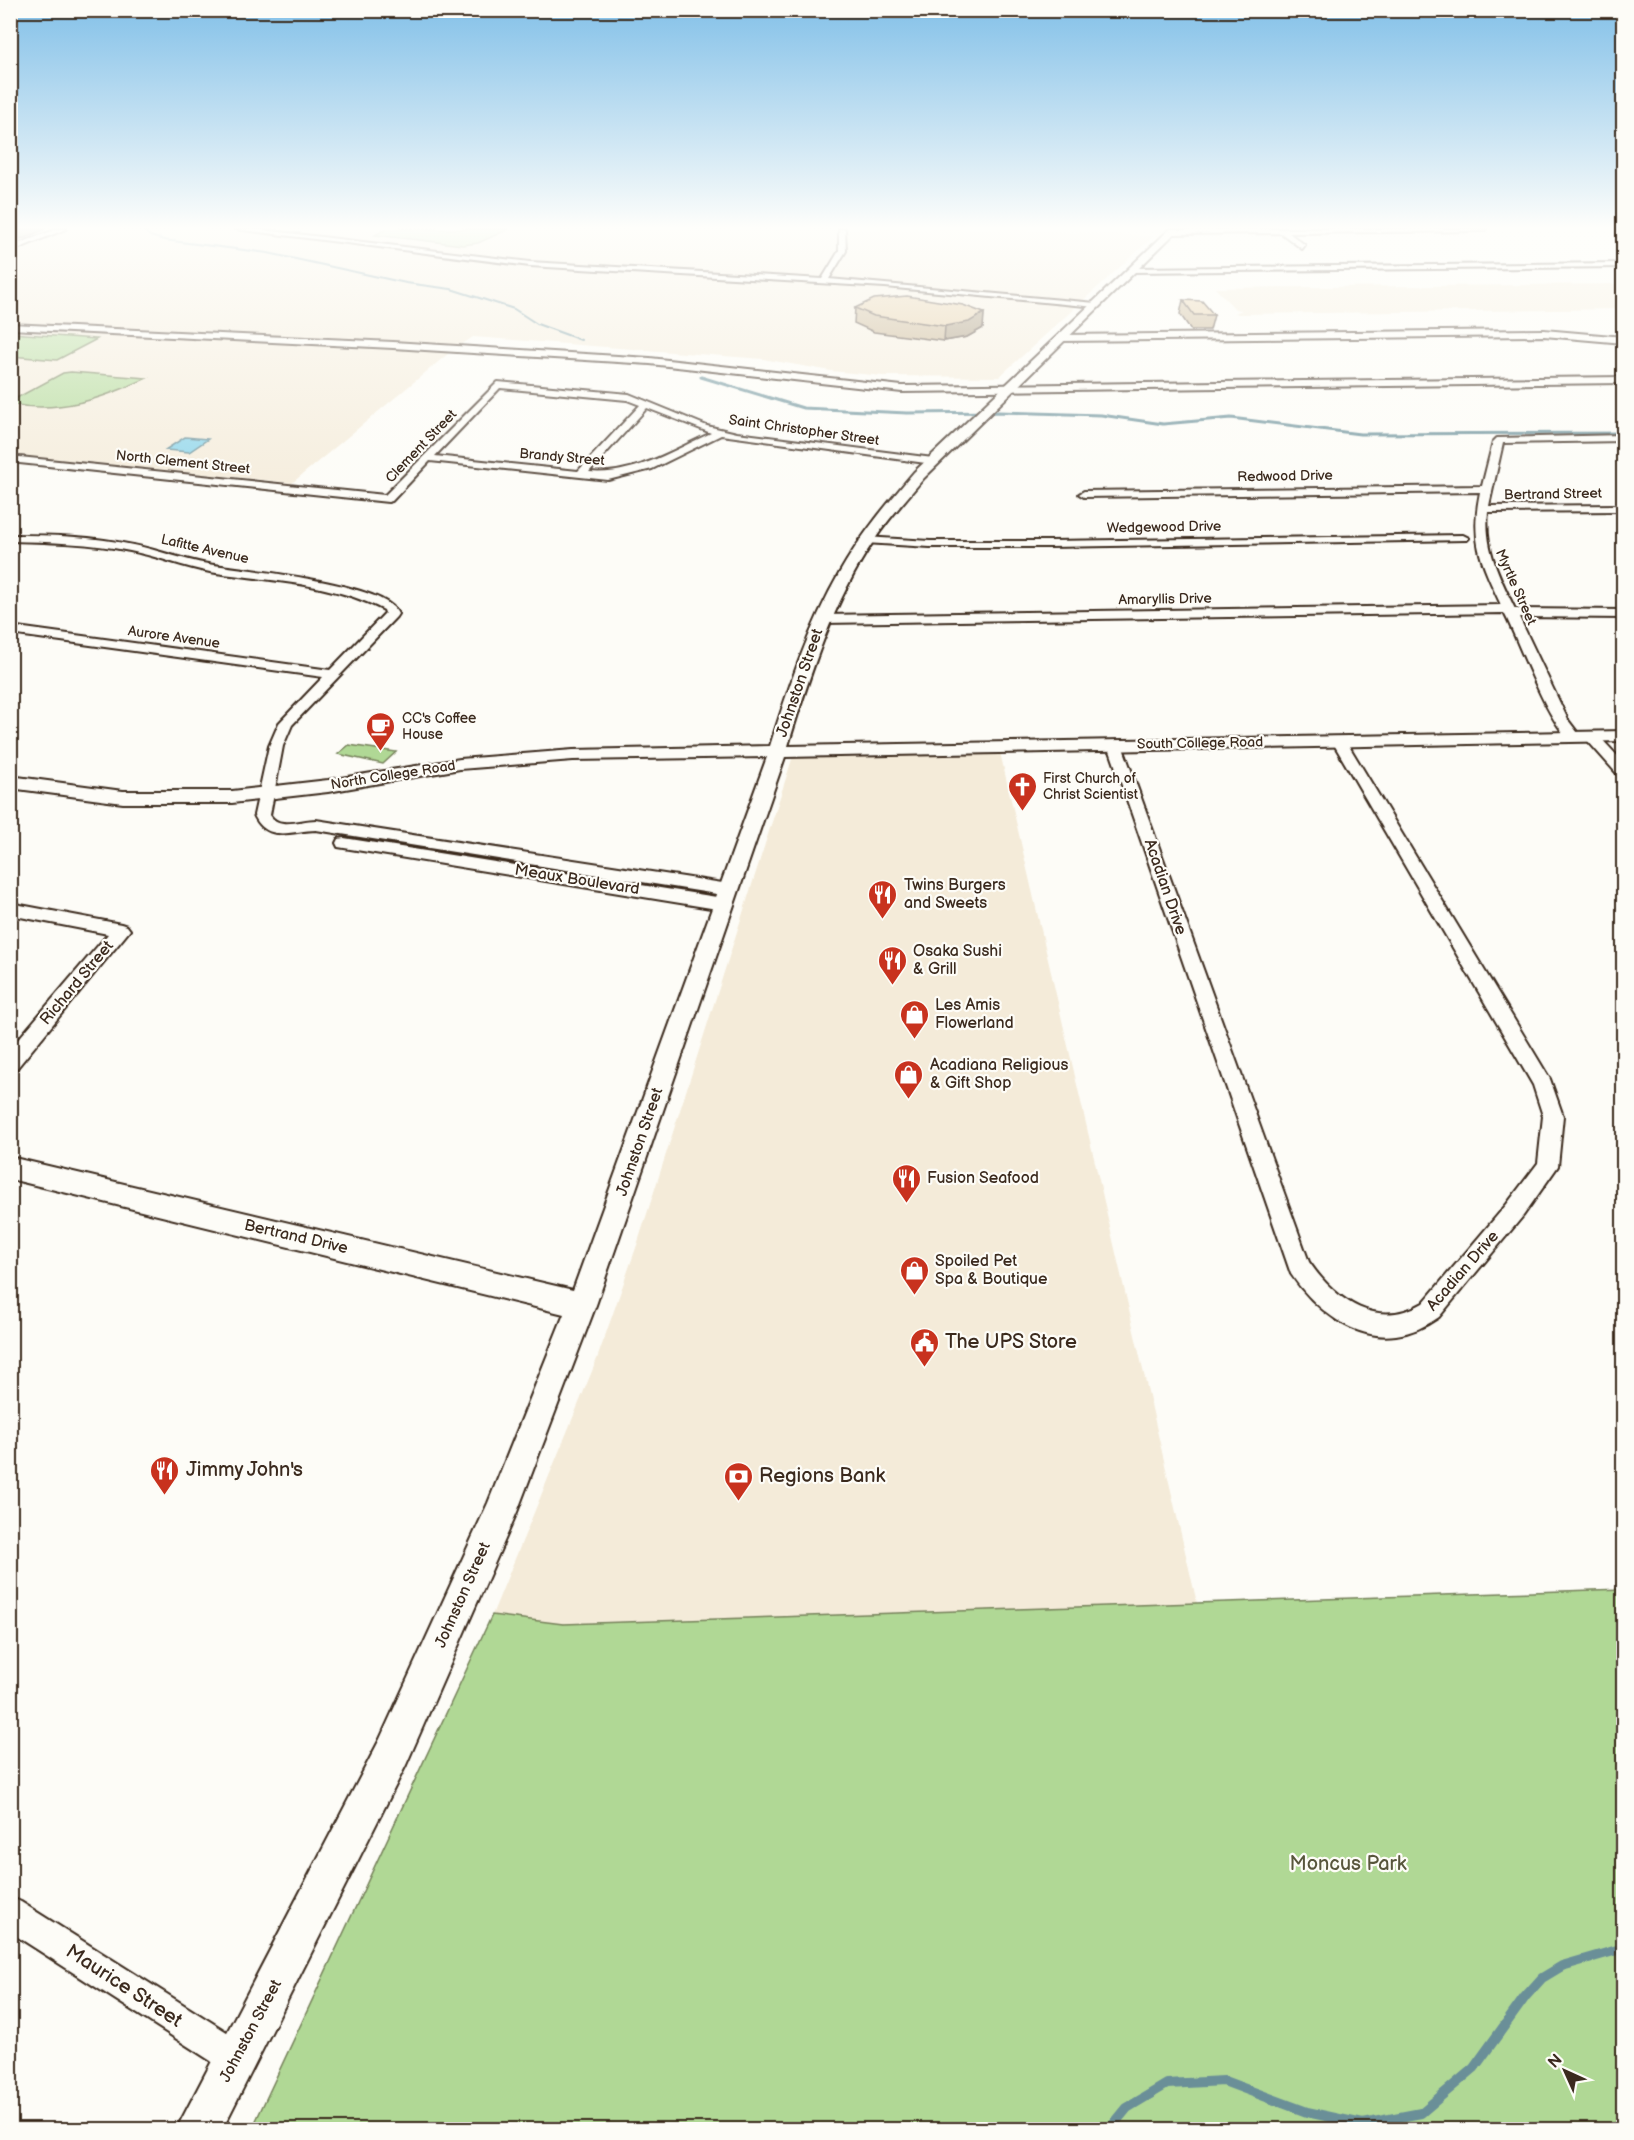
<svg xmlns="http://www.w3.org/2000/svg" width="1634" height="2140" font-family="'Balsamiq Sans',sans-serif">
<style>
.built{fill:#f4ebd9}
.green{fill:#b0d895;stroke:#76815a;stroke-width:1.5}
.water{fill:#89d3e9;stroke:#6a8f98;stroke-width:1.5}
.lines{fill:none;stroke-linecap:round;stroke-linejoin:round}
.stream-far2{stroke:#6a8f98;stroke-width:2}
.stream-far1{stroke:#6a8f98;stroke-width:3}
.stream{stroke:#6a8f98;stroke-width:10}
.minor-casing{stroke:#3b2a1e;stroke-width:4}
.major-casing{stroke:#3b2a1e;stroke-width:4}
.minor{fill:#fdfcf7;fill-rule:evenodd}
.major{fill:#fdfcf7;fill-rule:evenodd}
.wall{fill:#bfa77e;stroke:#3b2a1e;stroke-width:1.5}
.shaded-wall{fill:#9b8867;stroke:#3b2a1e;stroke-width:1.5}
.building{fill:#dec293;stroke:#3b2a1e;stroke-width:1.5}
.labels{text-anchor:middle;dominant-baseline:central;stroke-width:4.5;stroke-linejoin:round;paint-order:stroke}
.far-street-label{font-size:14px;fill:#3b2a1e;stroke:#fdfcf7}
.far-poi-label{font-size:14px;fill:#3b2a1e;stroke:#fdfcf7;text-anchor:start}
.street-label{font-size:16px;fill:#3b2a1e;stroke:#fdfcf7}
.poi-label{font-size:16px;fill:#3b2a1e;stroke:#fdfcf7;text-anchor:start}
.near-poi-label{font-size:20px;fill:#3b2a1e;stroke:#fdfcf7;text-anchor:start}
.near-park-label{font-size:20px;fill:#58563c;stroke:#fdfcf7}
.near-street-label{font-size:20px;fill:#3b2a1e;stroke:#fdfcf7}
</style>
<rect width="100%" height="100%" fill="#fdfcf7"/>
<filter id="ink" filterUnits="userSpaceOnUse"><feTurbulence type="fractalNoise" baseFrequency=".0167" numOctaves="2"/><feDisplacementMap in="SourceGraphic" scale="12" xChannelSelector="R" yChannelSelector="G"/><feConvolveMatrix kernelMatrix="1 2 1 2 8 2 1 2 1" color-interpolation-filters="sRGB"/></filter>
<g filter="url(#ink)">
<g class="built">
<polygon points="10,229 219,229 236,231 241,229 999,229 1154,236 999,377 883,376 831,371 763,359 473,337 449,353 292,483 11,455"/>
<polygon points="1623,284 1623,309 1239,314 1235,313 1242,310 1235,309 1215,288"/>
<polygon points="999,748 1197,1603 563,1624 492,1615 597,1359 637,1245 794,753"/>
</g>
<g class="green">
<polygon points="386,229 509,229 478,243 463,245 375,235"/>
<polygon points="10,333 11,333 97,339 57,360 11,356"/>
<path d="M71,372L147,378C104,398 59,414 11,404V401L63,373Z"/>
<polygon points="349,745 396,752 383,764 338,754"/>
<polygon points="1623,1589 1623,2129 252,2129 492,1615 563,1624"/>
</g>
<polygon class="water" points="185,437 208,439 189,452 165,450"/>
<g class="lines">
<polyline class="stream-far2" points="142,229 150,236 164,240 268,253 406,283 451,289 514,309 537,324 581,340"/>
<polyline class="stream-far1" points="701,377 803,408 907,413 999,412 1101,415 1163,424 1231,418 1360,434 1624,433"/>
<polyline class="stream" points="1109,2130 1127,2108 1167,2084 1224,2081 1307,2112 1363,2124 1421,2113 1474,2068 1525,1997 1542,1978 1562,1966 1624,1948"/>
<defs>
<g id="minor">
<polygon points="57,229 66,229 10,252 10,247"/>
<polygon points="235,229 255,229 530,262 822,279 839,251 839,229 845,229 846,251 829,279 1096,303 1100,305 1096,307 885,287 530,266"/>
<polygon points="1272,229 1486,229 1483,231 1289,233 1305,245 1302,249 1281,233 1172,234 1169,232 1172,230"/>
<polygon points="1624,263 1624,267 1132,272 1128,270 1132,268"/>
<polygon points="10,324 393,342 650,358 902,386 1624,377 1624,383 902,392 650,364 393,348 10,329"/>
<polygon points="1544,330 1624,337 1624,343 1544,336 1061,341 1057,338 1061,335"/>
<path d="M498,382L629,394L707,426L737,433L933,458L938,461L933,464L721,435L652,469L608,480L430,461L392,501L388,502L10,462V456L385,495ZM500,388L627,400L640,405L578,471L435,456ZM647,408L711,433C672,451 633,476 589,472Z"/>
<path d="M1624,435V441L1503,443L1490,501L1489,506L1624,505V511L1488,512C1484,549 1500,577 1515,609L1624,610V618L1519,617L1568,720L1581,737L1574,741C1552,736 1517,636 1504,613L823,623L817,619L823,615L1501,605C1481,562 1470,541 1480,492L1084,497L1079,494L1084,491L1482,486L1493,442L1497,438Z"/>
<path d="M10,535C52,535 93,536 133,545C159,550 183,560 208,564C242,570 387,582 398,614L396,617L292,725L283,746L270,815C279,830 300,820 316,820L729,884L735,886L737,890L735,894L729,896L316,830C294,830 267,844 254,815L269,746L279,723L323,677L10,634V626L330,670L385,613L384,610C331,582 268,581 210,572C183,567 157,556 130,551C90,543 50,542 10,541Z"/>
<polygon points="1463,535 1469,538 1467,540 1050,547 930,547 865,543 859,540 865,537 930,541 1050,541"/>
<polygon points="1592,733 1597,734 1624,763 1624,777 1619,776 1587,740 1585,737"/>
<path d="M1339,737L1346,741L1550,1079L1563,1116L1558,1166L1523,1216L1439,1317C1426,1326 1412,1333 1396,1335C1353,1341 1313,1307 1291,1274L1108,745L1115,741L1122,745L1309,1262C1336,1301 1377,1330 1423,1303L1507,1204L1538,1163L1543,1116L1533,1085L1332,741Z"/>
<polygon points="344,838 723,898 729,900 731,904 729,908 723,910 338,847 336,843 338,839"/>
<polygon points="10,903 121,924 127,926 130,930 17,1068 10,1070 10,1049 108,934 10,915"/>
<polygon points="10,1897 21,1902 249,2046 254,2058 249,2070 237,2075 225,2070 10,1932"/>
</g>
<path id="major" d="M1170,229H1179L924,478C907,498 890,517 875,539C833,601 810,674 788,746L1624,731V741L785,757L596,1305L517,1512L406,1765L222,2130H176L380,1739L488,1503L564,1314L10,1179V1157L573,1290L767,757L573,760L460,769L328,792L232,803H123L10,788V776L123,791H232L328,780L460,759L573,750L770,746C789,686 809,626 840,572C861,535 887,504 914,472Z"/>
</defs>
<use href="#minor" class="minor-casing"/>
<use href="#major" class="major-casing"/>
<use href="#minor" class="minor"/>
<use href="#major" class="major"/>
</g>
<g class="wall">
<polygon points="1183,300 1214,315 1210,330 1191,330 1180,314"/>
<polygon points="855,308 984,313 983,328 967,337 944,341 874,332 854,323"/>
</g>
<g class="shaded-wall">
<polygon points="10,229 45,229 25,238 10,240"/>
<polygon points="984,313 983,328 967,337 944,341 945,326"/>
</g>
<g class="building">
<polygon points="907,296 963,305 984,313 969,322 945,326 874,316 855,308 874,299"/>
<polygon points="1183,300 1202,301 1214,315 1194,315"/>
</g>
</g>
<linearGradient id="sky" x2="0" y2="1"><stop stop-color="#82c0e8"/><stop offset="0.43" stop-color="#fefefb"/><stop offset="1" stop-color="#fefefb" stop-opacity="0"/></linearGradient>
<rect width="1634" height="529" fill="url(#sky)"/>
<defs>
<symbol id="cafe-pin" viewBox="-11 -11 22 30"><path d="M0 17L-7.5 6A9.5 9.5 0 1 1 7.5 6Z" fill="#c8321e" stroke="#fdfcf7"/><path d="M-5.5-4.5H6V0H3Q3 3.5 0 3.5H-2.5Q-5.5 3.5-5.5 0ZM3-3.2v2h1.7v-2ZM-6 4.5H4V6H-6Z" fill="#fff"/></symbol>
<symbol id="church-pin" viewBox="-11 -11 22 30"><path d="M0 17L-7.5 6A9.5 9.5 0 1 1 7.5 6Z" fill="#c8321e" stroke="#fdfcf7"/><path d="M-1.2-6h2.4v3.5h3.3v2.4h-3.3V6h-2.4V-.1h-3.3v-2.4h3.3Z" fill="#fff"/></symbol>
<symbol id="restaurant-pin" viewBox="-11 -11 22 30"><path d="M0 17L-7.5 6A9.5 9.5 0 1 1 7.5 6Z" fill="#c8321e" stroke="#fdfcf7"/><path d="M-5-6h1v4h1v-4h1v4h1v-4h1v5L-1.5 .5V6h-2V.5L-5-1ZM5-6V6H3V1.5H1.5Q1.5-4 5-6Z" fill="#fff"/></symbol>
<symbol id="shop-pin" viewBox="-11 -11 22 30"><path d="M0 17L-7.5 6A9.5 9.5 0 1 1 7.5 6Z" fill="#c8321e" stroke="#fdfcf7"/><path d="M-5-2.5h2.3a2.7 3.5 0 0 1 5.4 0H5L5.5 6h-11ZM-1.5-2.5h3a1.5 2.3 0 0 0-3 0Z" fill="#fff"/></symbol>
<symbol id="civic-pin" viewBox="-11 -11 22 30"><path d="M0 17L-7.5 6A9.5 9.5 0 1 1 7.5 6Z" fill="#c8321e" stroke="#fdfcf7"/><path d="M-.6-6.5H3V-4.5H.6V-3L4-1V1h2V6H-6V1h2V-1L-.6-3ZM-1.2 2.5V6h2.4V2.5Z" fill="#fff"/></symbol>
<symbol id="bank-pin" viewBox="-11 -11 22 30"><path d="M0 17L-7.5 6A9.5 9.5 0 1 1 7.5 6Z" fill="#c8321e" stroke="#fdfcf7"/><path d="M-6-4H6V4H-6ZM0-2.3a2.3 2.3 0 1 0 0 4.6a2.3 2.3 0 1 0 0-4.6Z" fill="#fff"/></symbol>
</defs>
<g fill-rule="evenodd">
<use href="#cafe-pin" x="364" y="710" width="33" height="45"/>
<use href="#church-pin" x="1006" y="770" width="33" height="45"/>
<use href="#restaurant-pin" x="866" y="878" width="33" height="45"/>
<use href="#restaurant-pin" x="876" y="944" width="33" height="45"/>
<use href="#shop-pin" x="898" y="998" width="33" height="45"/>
<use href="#shop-pin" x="892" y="1058" width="33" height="45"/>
<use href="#restaurant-pin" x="890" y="1162" width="33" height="45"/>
<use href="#shop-pin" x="898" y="1254" width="33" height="45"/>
<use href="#civic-pin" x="908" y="1326" width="33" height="45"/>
<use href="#restaurant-pin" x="148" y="1454" width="33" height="45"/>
<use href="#bank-pin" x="722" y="1460" width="33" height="45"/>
</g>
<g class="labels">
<g class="far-street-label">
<text transform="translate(804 430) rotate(8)">Saint Christopher Street</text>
<text transform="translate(421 446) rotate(-46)">Clement Street</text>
<text transform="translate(562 457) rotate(5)">Brandy Street</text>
<text transform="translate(183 462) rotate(6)">North Clement Street</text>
<text transform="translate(1285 476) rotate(-1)">Redwood Drive</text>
<text transform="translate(1553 494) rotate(-1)">Bertrand Street</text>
<text transform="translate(1164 527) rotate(-1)">Wedgewood Drive</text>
<text transform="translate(205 549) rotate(13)">Lafitte Avenue</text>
<text transform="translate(1516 587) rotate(66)">Myrtle Street</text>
<text transform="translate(1165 599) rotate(-1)">Amaryllis Drive</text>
<text transform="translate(174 637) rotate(8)">Aurore Avenue</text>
<text transform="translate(1200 743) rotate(-1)">South College Road</text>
<text transform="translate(393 775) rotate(-9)">North College Road</text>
</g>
<g class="far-poi-label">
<text x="402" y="718">CC's Coffee<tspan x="402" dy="16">House</tspan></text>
<text x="1043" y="778">First Church of<tspan x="1043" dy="16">Christ Scientist</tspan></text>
</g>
<g class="street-label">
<text transform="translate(800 683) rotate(-71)">Johnston Street</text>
<text transform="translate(577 880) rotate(9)">Meaux Boulevard</text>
<text transform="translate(1165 887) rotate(71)">Acadian Drive</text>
<text transform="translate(77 983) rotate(-50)">Richard Street</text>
<text transform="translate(640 1142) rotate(-71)">Johnston Street</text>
<text transform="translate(296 1237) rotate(13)">Bertrand Drive</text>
<text transform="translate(1463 1271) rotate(-49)">Acadian Drive</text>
<text transform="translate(463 1595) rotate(-66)">Johnston Street</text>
<text transform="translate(251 2031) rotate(-62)">Johnston Street</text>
</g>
<g class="poi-label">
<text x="904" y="885">Twins Burgers<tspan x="904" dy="18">and Sweets</tspan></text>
<text x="913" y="951">Osaka Sushi<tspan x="913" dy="18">&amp; Grill</tspan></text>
<text x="935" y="1005">Les Amis<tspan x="935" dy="18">Flowerland</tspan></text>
<text x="930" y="1065">Acadiana Religious<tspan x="930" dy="18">&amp; Gift Shop</tspan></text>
<text x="927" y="1178">Fusion Seafood</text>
<text x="935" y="1261">Spoiled Pet<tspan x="935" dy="18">Spa &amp; Boutique</tspan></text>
</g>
<g class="near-poi-label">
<text x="945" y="1342">The UPS Store</text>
<text x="186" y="1470">Jimmy John's</text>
<text x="759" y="1476">Regions Bank</text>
</g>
<g class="near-park-label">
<text x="1348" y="1864">Moncus Park</text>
</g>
<g class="near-street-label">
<text transform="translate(124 1986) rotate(33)">Maurice Street</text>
</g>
</g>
<rect width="1634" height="2140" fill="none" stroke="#fdfcf7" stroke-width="36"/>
<rect x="18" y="18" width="1598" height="2104" fill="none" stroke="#3b2a1e" stroke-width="2" filter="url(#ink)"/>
<g transform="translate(1565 2071) rotate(315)" stroke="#fdfcf7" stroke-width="4.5" paint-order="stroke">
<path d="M0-4.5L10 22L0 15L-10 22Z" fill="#3b2a1e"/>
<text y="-9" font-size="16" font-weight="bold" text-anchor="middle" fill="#3b2a1e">N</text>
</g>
</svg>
